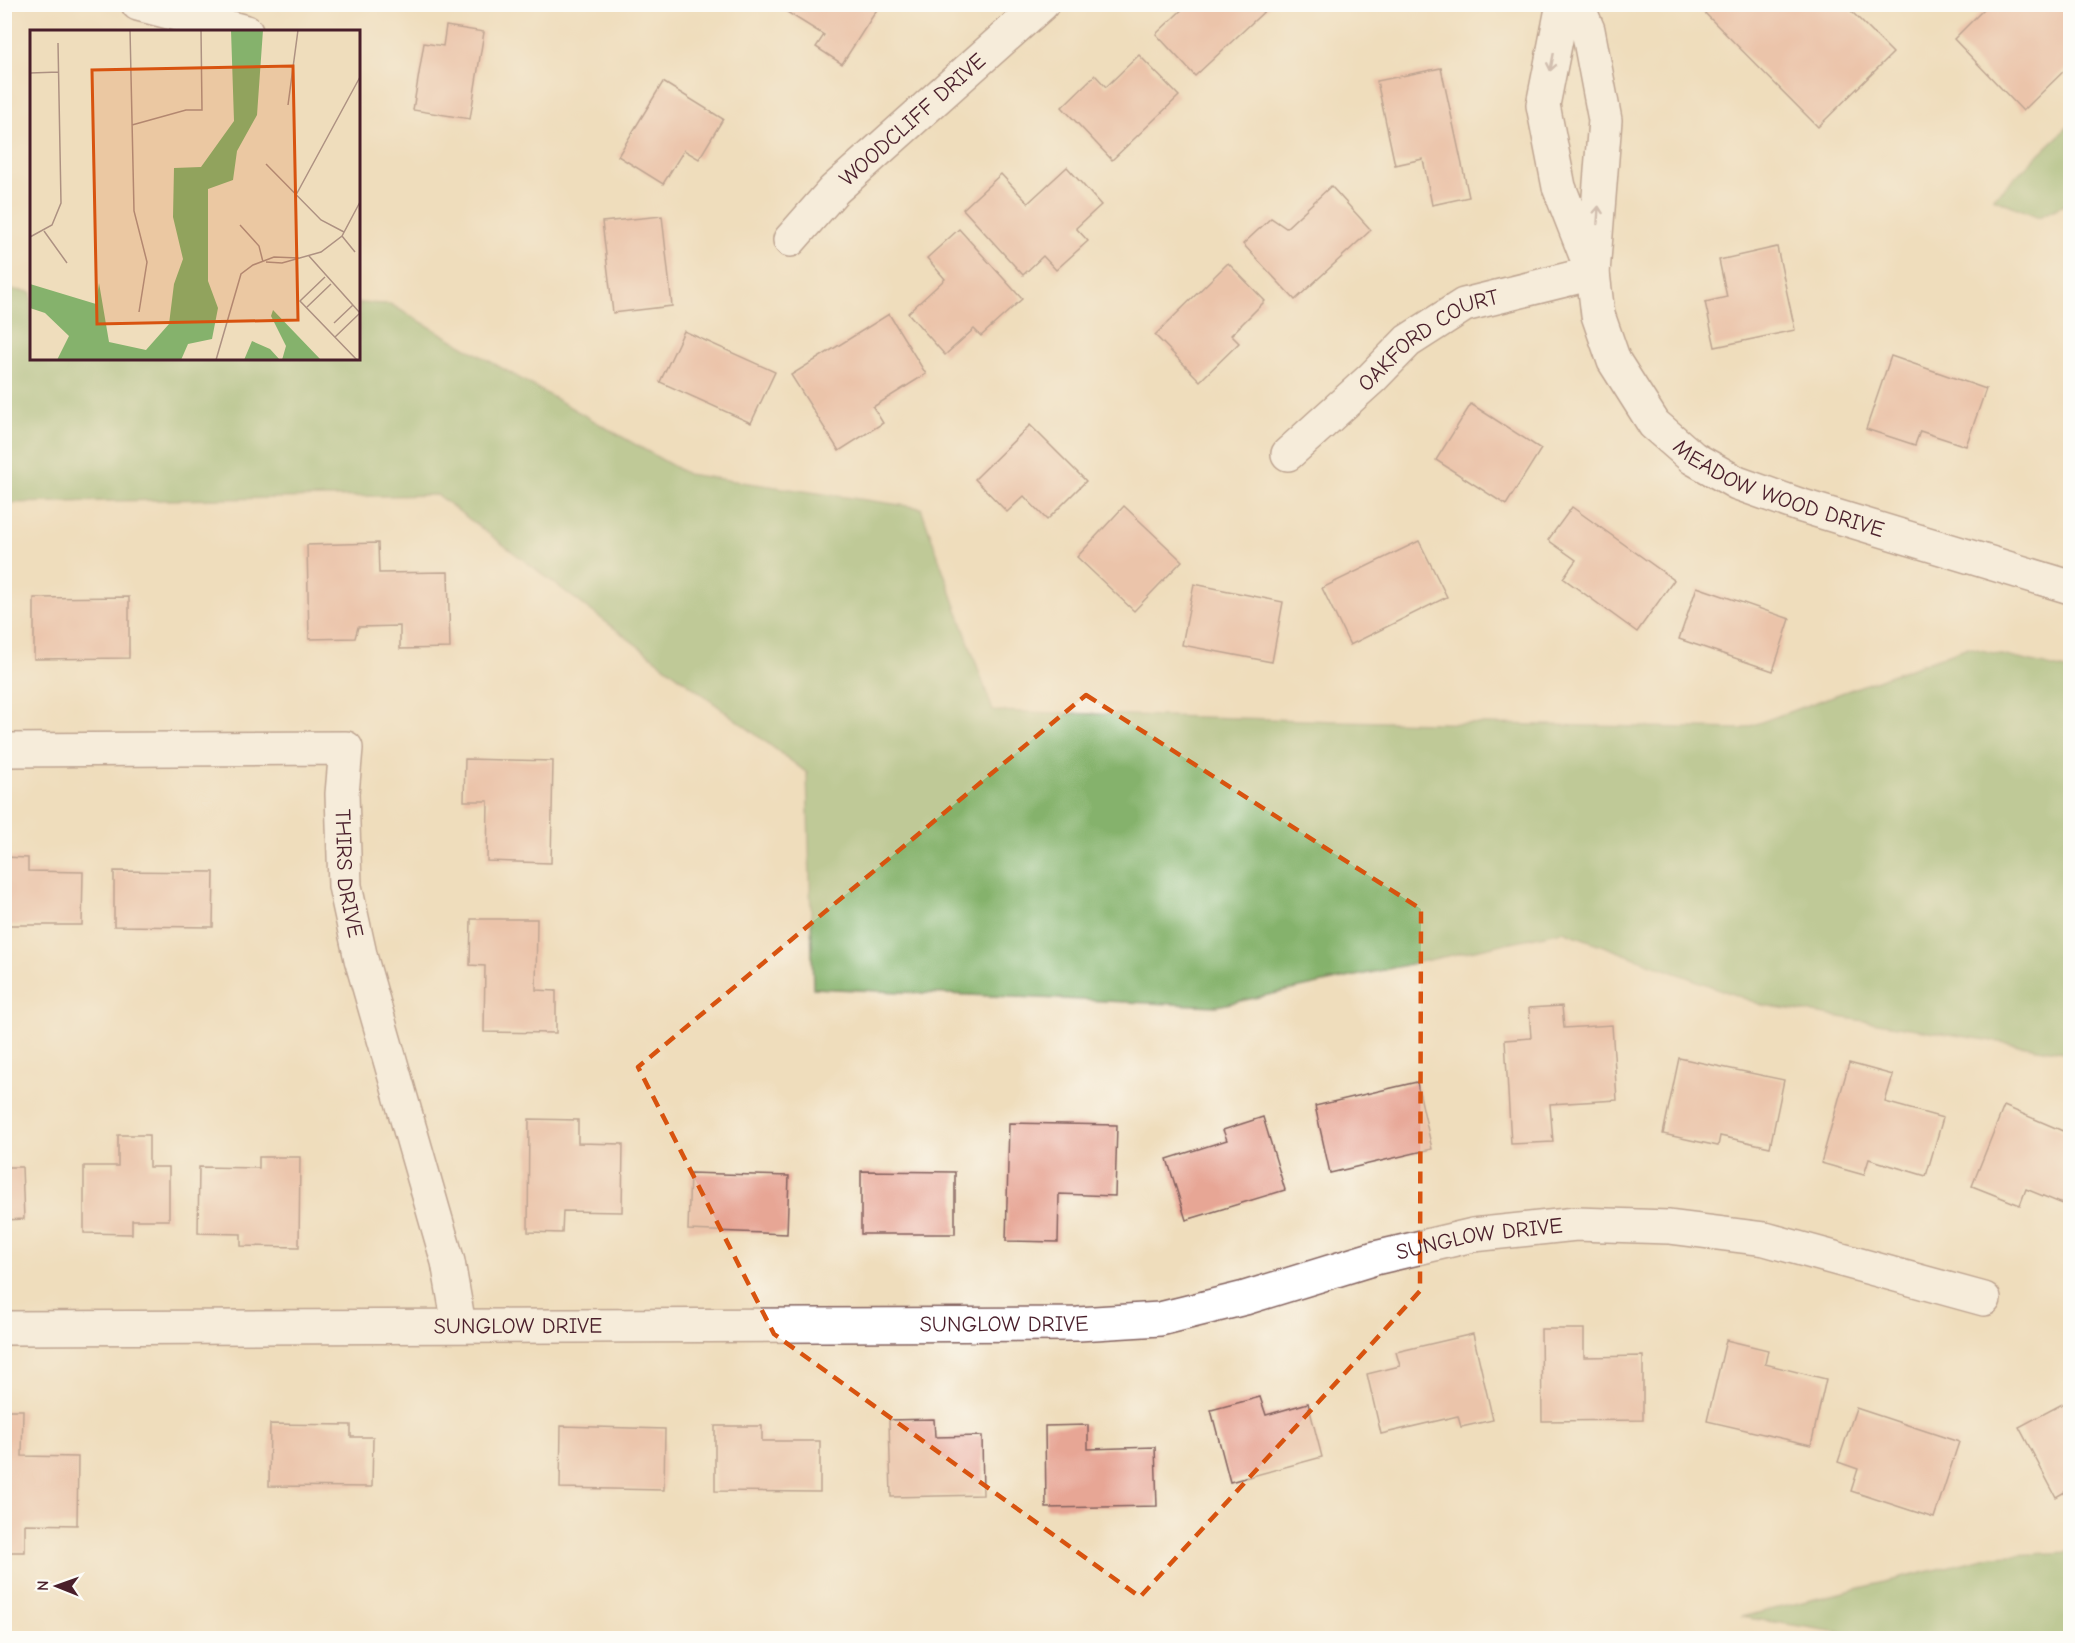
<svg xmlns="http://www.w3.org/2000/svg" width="2075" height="1643" font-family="'Comic Neue',sans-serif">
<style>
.forest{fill:#85b26c;stroke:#68684c;stroke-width:1.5}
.building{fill:#e7a695}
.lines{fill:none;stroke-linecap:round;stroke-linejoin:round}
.minor-casing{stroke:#84625e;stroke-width:36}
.minor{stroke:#fff;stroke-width:33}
.oneway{stroke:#ae9aa0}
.marked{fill:none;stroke:#d8530f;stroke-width:4.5;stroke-dasharray:12 8;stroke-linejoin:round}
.labels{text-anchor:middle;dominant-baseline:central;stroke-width:4.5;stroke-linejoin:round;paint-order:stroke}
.street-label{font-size:22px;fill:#4a1f2b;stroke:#fdfcf7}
.inset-road{fill:none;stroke:#ad9182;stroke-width:1.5}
.view{fill:#d8530f;fill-opacity:0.15;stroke:#d8530f;stroke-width:3}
.inset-edge{fill:none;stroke:#4a1f2b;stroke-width:3}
</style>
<rect width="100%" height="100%" fill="#fdfcf7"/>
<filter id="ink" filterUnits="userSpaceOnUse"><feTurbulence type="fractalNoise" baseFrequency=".0167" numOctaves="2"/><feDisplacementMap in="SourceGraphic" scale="12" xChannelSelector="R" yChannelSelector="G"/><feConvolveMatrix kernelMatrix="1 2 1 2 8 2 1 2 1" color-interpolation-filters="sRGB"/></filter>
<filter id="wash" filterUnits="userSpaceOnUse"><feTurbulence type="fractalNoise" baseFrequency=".008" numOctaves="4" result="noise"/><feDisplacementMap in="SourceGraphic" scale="24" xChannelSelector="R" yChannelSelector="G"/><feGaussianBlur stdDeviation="1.35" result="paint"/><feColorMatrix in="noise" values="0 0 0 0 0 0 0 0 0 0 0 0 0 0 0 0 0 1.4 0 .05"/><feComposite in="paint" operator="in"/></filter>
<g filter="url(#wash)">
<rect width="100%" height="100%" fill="#efddbc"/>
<g class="forest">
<polygon points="2070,125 2070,202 2039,217 1993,198"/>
<polygon points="5,289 31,292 32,358 358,358 359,303 390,304 687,474 921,508 993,711 1337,721 1742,729 1968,647 2070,671 2070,1053 1762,1005 1563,931 1217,1006 813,988 807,773 437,495 5,503"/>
<polygon points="2070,1552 2070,1638 1876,1638 1741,1617 1992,1556"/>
</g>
<g id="blocks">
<g class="building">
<polygon points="784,4 872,4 878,8 842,64 816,47 824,35 782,9"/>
<polygon points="1989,4 2070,4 2070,65 2023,111 1954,39"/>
<polygon points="1187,5 1271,5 1195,76 1156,34"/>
<polygon points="1697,5 1845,5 1893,53 1818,127"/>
<polygon points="446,26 484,32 470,119 413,110 424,43 443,46"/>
<polygon points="1139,55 1179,96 1112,160 1062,107 1095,75 1106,87"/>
<polygon points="1441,68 1469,197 1432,205 1423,159 1395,165 1377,81"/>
<polygon points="663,82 723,119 699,159 684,150 663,184 618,156"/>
<polygon points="1067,167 1101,205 1076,228 1088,241 1056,270 1043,256 1023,275 963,209 1001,174 1028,203"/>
<polygon points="1331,186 1371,230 1295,300 1243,244 1271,218 1286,228"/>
<polygon points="662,216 672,306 613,313 602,222"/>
<polygon points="959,229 1022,299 981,336 974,329 945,355 908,313 945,279 927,258"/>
<polygon points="1777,247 1795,330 1715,347 1705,302 1727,297 1719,260"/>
<polygon points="1228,263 1265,301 1231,335 1239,343 1200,381 1155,335"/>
<polygon points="889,314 926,374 873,407 883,423 839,451 791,375"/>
<polygon points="684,331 775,372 751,423 660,382"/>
<polygon points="1891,356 1986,389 1966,446 1920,431 1915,445 1866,429"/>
<polygon points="1471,404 1541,449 1506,505 1436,460"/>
<polygon points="1030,425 1086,481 1047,520 1024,496 1007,512 975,479"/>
<polygon points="1124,506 1182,561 1134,611 1077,557"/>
<polygon points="1572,507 1674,580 1637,632 1563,578 1576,560 1548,540"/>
<polygon points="1419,541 1447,597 1350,645 1322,588"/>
<polygon points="378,543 379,573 448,572 450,648 400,649 400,626 358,627 355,638 309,639 307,545"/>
<polygon points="1194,584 1283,602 1272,662 1182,645"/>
<polygon points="1697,587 1790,619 1773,671 1679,639"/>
<polygon points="129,597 129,658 34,659 34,598"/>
<polygon points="465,759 553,761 551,863 487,861 488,801 464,801"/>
<polygon points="4,857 28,858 28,871 83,872 82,925 4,925"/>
<polygon points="114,871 214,872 213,927 114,926"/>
<polygon points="471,919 537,919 536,990 556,991 556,1033 484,1032 485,966 470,965"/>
<polygon points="1562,1006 1564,1028 1612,1025 1617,1100 1550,1104 1553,1142 1511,1144 1505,1040 1531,1038 1529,1008"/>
<polygon points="1679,1058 1784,1080 1770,1147 1720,1136 1718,1146 1663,1134"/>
<polygon points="1849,1063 1893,1075 1885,1102 1943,1118 1926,1176 1869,1159 1864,1175 1821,1163"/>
<polygon points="1417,1082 1432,1149 1330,1173 1315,1106"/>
<polygon points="2004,1106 2070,1134 2070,1207 2026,1189 2020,1205 1972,1186"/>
<polygon points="1263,1117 1285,1190 1186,1220 1167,1159 1227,1140 1223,1130"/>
<polygon points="529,1119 578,1120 578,1143 623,1144 622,1212 563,1211 562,1233 528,1232"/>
<polygon points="1009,1123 1117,1125 1115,1196 1059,1194 1058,1242 1006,1241"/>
<polygon points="118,1135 149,1135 149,1167 169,1167 169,1220 132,1220 132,1234 84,1233 84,1166 118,1166"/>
<polygon points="259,1157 300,1157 299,1247 241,1246 241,1234 198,1233 199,1167 259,1168"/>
<polygon points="4,1167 22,1167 24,1219 4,1220"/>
<polygon points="861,1171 955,1172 955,1234 861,1234"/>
<polygon points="690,1173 789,1176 787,1234 688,1230"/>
<polygon points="1541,1329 1584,1329 1584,1357 1643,1356 1643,1420 1542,1421"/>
<polygon points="1473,1334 1493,1420 1461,1427 1458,1416 1381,1434 1367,1374 1400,1366 1396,1352"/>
<polygon points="1726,1340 1768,1350 1765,1364 1826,1379 1811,1445 1707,1421"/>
<polygon points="1260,1397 1266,1415 1308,1403 1322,1457 1230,1482 1211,1410"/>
<polygon points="2066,1402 2070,1410 2070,1489 2056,1497 2019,1427"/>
<polygon points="1856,1408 1959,1442 1934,1518 1851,1491 1858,1469 1838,1462"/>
<polygon points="4,1410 23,1410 22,1456 78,1457 77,1525 25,1524 25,1552 4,1552"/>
<polygon points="934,1419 935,1437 982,1436 983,1495 891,1497 889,1420"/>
<polygon points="270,1424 351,1425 351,1437 373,1437 372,1487 269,1486"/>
<polygon points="1088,1425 1088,1449 1155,1447 1157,1506 1046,1508 1045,1426"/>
<polygon points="561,1426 665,1429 664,1490 560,1488"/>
<polygon points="715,1426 762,1426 762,1441 820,1441 820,1492 715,1491"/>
</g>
</g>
</g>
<g filter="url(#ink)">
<use href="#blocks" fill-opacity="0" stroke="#84625e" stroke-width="1.5"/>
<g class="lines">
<defs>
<g id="minor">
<polyline points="138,4 246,32"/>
<polyline points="1563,4 1543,105 1559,187 1590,266"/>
<path id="s1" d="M1577,4L1588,30L1605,120L1593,273L1598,315L1614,361L1654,424L1693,458L1737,483L1799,505L2070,587"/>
<path id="s2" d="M790,240L834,190L1042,4"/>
<path id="s3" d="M1288,454L1372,378L1408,341L1464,305L1593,273"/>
<path id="s4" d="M4,750L346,748L342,794L345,886L361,959L448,1262L459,1325"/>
<path id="s5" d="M4,1328L1078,1324L1160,1319L1245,1298L1375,1258L1473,1235L1576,1224L1669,1227L1765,1239L1984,1299"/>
</g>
</defs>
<use href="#minor" class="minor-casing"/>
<use href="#minor" class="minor"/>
</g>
<defs><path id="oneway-shaft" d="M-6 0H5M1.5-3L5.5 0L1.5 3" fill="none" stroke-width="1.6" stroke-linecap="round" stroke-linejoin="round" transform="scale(1.5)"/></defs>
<g class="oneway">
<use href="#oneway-shaft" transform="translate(1552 62) rotate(101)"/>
<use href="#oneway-shaft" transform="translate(1598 215) rotate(-86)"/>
</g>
</g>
<path d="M0 0H2075V1643H0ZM1086,695L1421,909L1420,1291L1140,1597L774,1334L638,1067Z" fill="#efddbc" fill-opacity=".55" fill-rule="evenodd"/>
<path class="marked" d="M1086,695L1421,909L1420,1291L1140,1597L774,1334L638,1067Z"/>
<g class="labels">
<g class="street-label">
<text stroke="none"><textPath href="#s2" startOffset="172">WOODCLIFF DRIVE</textPath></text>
<text stroke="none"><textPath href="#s3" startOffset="183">OAKFORD COURT</textPath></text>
<text stroke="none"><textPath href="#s1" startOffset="582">MEADOW WOOD DRIVE</textPath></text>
<text stroke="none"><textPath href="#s4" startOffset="468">THIRS DRIVE</textPath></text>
<text stroke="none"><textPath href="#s5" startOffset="1486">SUNGLOW DRIVE</textPath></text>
<text stroke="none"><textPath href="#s5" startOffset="1000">SUNGLOW DRIVE</textPath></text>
<text stroke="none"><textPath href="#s5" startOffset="514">SUNGLOW DRIVE</textPath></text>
</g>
</g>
<g transform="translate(30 30)">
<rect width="330" height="330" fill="#efddbc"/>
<path d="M201,0H233L227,85L207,121L203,150L178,159V251L188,278L182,309L158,314L151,330H27L39,306L15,283L0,278V254L66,274L69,253L79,312L116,320L139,294L144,254L153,229L143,187L144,138L171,137L204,91ZM243,280L291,330H252L256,316L241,286ZM222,311L240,319L250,330H214Z" fill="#85b26c"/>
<path class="inset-road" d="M100,0L104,181L117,232L109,282M0,43L29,42M258,75L268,0M102,95L156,80H172L171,0M236,134L291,190L314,202M266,165L330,47M210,195L229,216L233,232M14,201L37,233M312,206L325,222M0,207L22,195L31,173L28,13M279,226L330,283M236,232L252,233L291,222L312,206L330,172M295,247L270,271L327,330M277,277L301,254M304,293L323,275M305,307L330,283M186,330L211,244L223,235L244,227L269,228"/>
<path class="view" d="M263,36L268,290L67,294L62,40Z"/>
<rect width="330" height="330" class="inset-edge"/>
</g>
<rect width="2075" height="1643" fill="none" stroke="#fdfcf7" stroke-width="24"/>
<g transform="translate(57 1586) rotate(271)" stroke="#fdfcf7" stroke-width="4.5" paint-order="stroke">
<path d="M0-4.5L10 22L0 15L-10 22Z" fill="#4a1f2b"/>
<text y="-9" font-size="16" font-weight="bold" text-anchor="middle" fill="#4a1f2b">N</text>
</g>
</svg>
